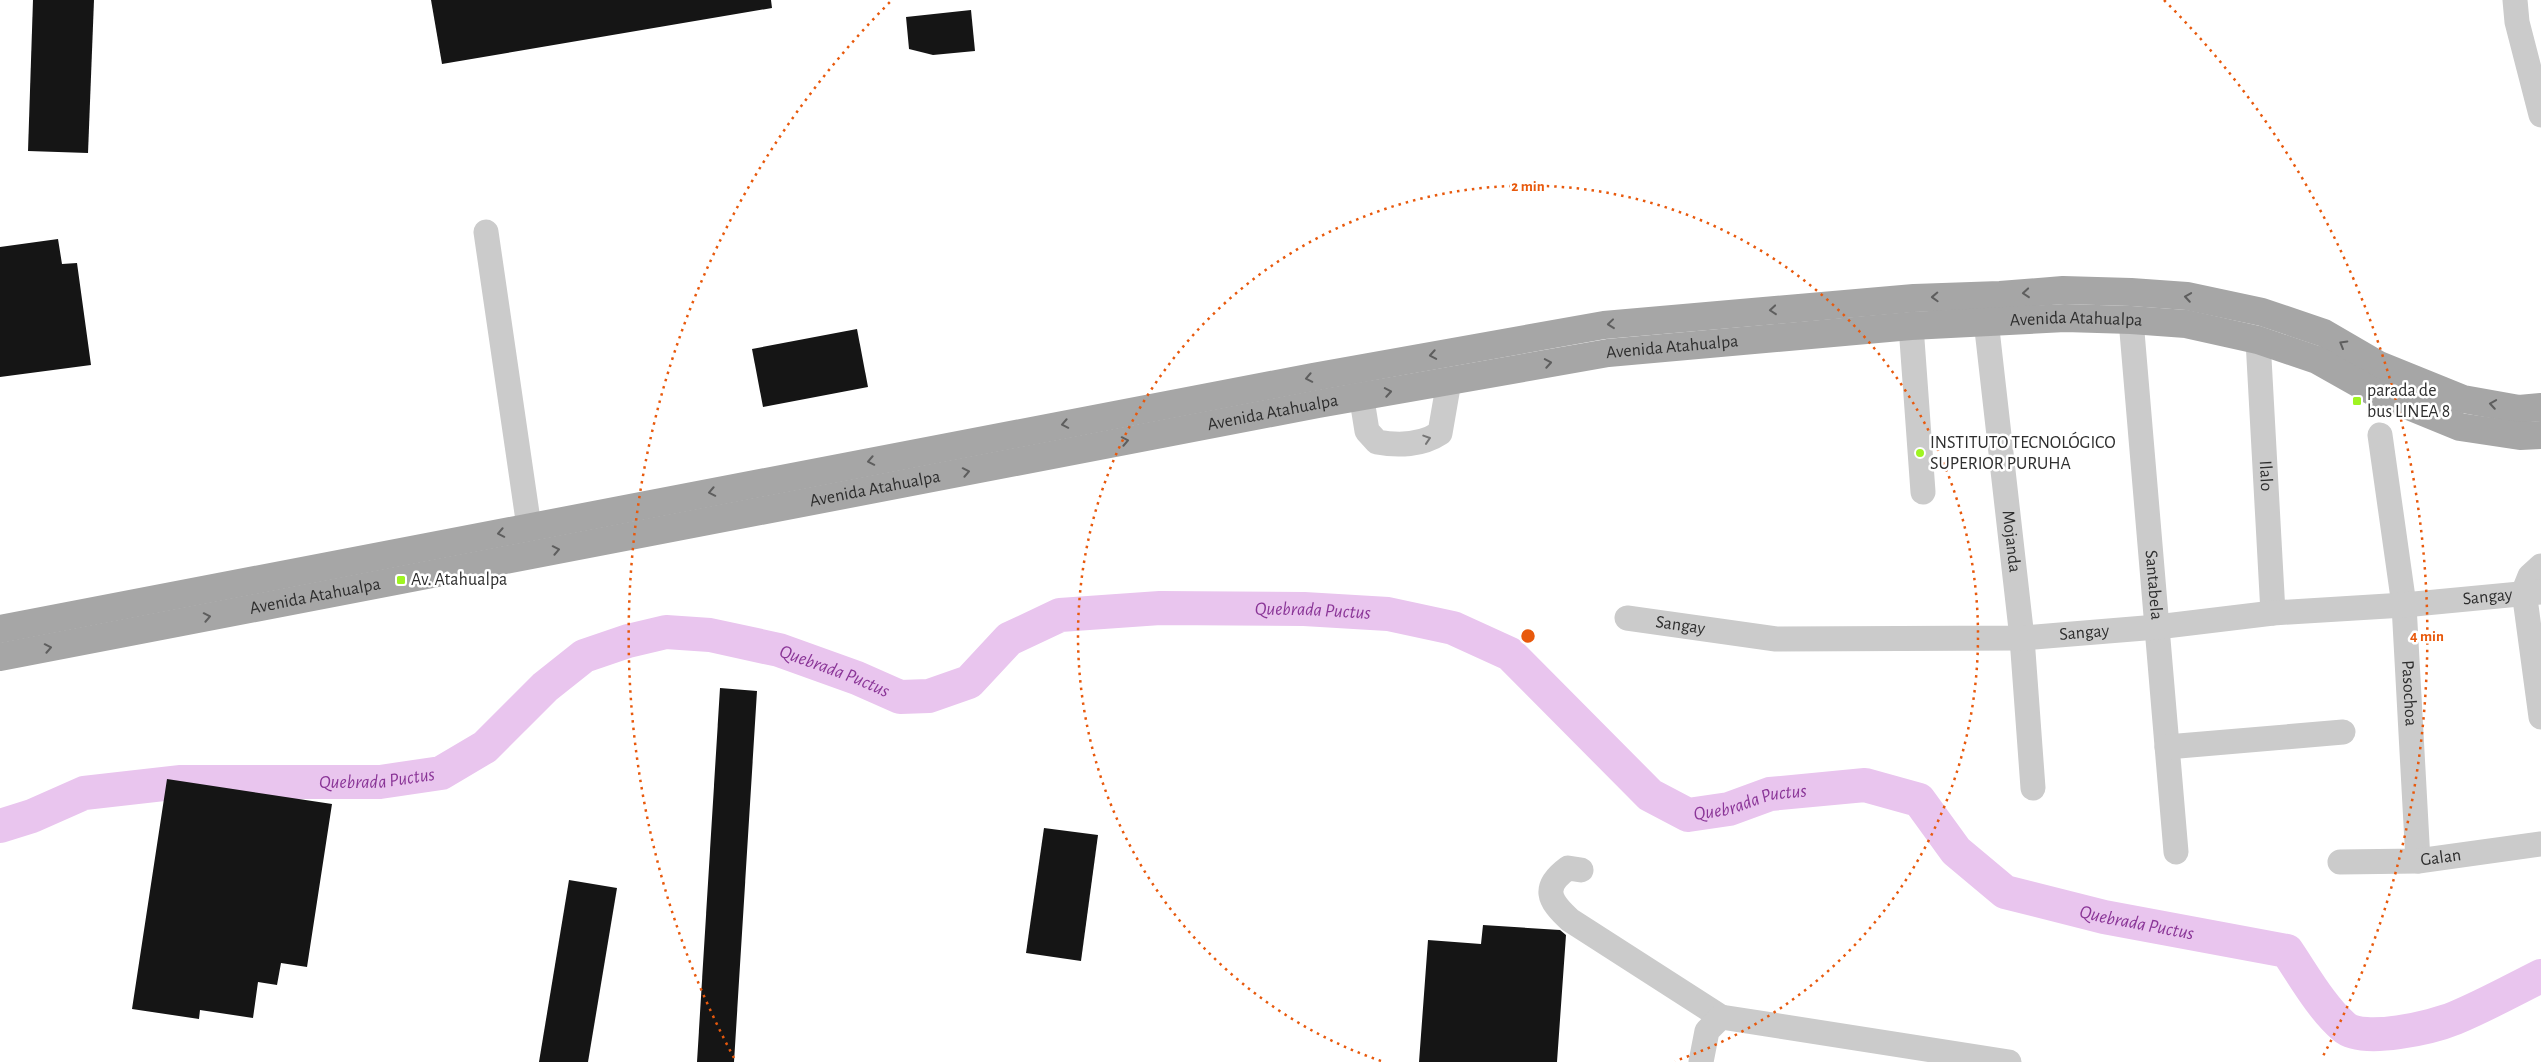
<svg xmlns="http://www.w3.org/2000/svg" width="2541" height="1062" font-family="'Alegreya Sans',sans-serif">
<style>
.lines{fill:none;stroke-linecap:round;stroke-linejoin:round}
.river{stroke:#e9c5ee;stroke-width:34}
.building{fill:#151515}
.minor{stroke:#cbcbcb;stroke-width:25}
.major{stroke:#a6a6a6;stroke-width:28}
.oneway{stroke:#5e5e5e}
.oneway2{stroke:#757575}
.ring{fill:none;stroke:#e8590c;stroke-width:2.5;stroke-dasharray:2.5 5}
.poi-dot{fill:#9ff421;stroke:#fff;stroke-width:2}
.labels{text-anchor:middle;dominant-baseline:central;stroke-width:5;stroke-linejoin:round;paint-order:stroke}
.street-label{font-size:18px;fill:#2e2e2e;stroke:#fff}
.poi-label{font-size:18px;fill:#2e2e2e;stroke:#fff;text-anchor:start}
.water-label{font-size:19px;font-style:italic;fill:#8a3597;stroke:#fff}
.centre{fill:#e8590c;stroke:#fff;stroke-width:2.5}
.ring-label{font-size:15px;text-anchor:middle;font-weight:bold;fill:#e8590c;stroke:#fff;stroke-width:5;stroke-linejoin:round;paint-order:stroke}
</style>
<rect width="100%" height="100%" fill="#fff"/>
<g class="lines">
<path class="river" id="s1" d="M0,826L32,816L84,793L181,782H380L441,773L485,747L545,687L584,656L628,641L666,632L710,635L779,650L857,678L900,697L929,696L969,682L1009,639L1060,615L1160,608L1304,609L1388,614L1453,628L1510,654L1650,795L1688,815L1729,809L1770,794L1865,785L1919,800L1956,851L2005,892L2104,917L2287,951C2304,976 2321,1007 2344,1027C2363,1044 2433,1027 2455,1018C2484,1006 2513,990 2541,976"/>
</g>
<g class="building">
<polygon points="33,0 94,0 88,153 28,151"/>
<polygon points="431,0 771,0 772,8 442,64"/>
<polygon points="971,10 975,51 933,55 909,49 906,17"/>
<polygon points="58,239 62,264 77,263 91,365 0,377 0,247"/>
<polygon points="857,329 868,387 763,407 752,349"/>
<polygon points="720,688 757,691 734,1062 697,1062"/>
<polygon points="167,779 332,804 307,967 281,963 277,985 258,982 253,1018 200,1010 199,1019 132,1009"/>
<polygon points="1044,828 1098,835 1081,961 1026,953"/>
<polygon points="569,880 617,888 588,1062 539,1062"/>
<polygon points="1483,925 1560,930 1566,935 1557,1062 1419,1062 1428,940 1481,944"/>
</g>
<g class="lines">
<g class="minor">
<polyline points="2515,0 2517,22 2541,115"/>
<polyline points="486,232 529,527"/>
<path id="s2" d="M1984,303L2022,638L2033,788"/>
<path id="s3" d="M2131,320L2176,852"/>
<polyline points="1911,326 1923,492"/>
<path id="s4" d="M2258,340L2273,613"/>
<path d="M1358,375L1367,431L1377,442C1398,446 1422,445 1440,433L1449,381"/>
<path id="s5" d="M2380,435L2404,605L2418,861"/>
<polyline points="2541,566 2530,576 2524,591 2541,717"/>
<path id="s6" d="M1627,618L1776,639L2022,638L2157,627L2273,613L2404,605L2541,592"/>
<polyline points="2167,747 2343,732"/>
<path id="s7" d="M2340,862L2418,861L2541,844"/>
<path d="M1581,870L1568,868C1542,887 1548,900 1570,920L1721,1017"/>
<polyline points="1701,1062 1707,1031 1721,1017 2009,1062"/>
</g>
<g class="major">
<polyline points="0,629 1313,377 1604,325 1914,298 2000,295 2063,290 2131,292 2187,296 2262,312 2324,333 2379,365 2463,399 2519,409 2541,407"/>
<path id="s8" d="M0,657L1318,404L1608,353L1911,326L2065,318L2131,320L2186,324L2258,340L2317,360L2372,391L2460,427L2520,436L2541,435"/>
</g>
</g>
<defs><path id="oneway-chevron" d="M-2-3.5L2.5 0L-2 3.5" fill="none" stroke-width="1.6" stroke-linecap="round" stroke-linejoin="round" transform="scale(1.25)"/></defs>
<g class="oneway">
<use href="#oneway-chevron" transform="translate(2026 293) rotate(175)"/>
<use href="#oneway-chevron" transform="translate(1935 297) rotate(178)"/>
<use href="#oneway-chevron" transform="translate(2188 297) rotate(-171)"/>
<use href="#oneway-chevron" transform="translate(1773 310) rotate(175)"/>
<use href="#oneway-chevron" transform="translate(1611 324) rotate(174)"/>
<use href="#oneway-chevron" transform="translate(2343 344) rotate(-150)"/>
<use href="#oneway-chevron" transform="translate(1433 355) rotate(170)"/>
<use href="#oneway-chevron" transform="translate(1548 363) rotate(-10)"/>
<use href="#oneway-chevron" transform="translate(1309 378) rotate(169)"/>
<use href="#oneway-chevron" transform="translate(1388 392) rotate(-10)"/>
<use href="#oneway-chevron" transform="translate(2493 404) rotate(-171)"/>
<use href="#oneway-chevron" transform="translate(1065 424) rotate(169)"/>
<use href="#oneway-chevron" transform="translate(1125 441) rotate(-11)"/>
<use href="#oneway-chevron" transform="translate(871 461) rotate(169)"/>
<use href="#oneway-chevron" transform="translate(966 472) rotate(-11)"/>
<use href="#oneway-chevron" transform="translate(712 492) rotate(169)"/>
<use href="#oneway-chevron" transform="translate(501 533) rotate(169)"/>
<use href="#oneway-chevron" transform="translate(556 550) rotate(-11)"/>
<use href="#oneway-chevron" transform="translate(207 617) rotate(-11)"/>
<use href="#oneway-chevron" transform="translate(48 648) rotate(-11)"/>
</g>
<use class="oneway2" href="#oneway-chevron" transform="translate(1427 439) rotate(-18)"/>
<g class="ring">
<path d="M1381 1061A450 450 0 1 1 1675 1061"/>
<path d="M734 1058A899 899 0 0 1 892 0M2164 0A899 899 0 0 1 2322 1058"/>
</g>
<g class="poi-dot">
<rect x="2352" y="396" width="10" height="10" rx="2.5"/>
<circle cx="1920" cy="453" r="5"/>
<rect x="396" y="575" width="10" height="10" rx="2.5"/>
</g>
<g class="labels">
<g class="street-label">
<text stroke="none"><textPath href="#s8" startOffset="2106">Avenida Atahualpa</textPath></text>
<text stroke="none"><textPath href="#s8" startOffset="1701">Avenida Atahualpa</textPath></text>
<text stroke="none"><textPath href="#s8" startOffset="1296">Avenida Atahualpa</textPath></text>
<text stroke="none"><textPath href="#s4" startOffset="136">Ilalo</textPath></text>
<text stroke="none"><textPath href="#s8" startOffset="891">Avenida Atahualpa</textPath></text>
<text stroke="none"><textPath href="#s2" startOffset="240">Mojanda</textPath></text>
<text stroke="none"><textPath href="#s3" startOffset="266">Santabela</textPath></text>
<text stroke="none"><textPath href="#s6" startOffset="864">Sangay</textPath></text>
<text stroke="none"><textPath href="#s8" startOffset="321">Avenida Atahualpa</textPath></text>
<text stroke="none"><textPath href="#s6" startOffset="54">Sangay</textPath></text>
<text stroke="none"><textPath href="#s6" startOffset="459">Sangay</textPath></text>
<text stroke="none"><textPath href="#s5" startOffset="260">Pasochoa</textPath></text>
<text stroke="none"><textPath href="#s7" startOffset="101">Galan</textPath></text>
</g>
<g class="poi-label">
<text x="2367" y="391">parada de<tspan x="2367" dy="21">bus LINEA 8</tspan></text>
<text x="1930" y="443">INSTITUTO TECNOLÓGICO<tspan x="1930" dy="21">SUPERIOR PURUHA</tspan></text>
<text x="411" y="580">Av. Atahualpa</text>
</g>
<g class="water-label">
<text stroke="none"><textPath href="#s1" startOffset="1404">Quebrada Puctus</textPath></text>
<text stroke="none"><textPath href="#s1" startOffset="894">Quebrada Puctus</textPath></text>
<text stroke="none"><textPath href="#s1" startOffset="384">Quebrada Puctus</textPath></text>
<text stroke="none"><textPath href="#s1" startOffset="1914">Quebrada Puctus</textPath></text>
<text stroke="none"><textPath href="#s1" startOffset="2349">Quebrada Puctus</textPath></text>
</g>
</g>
<circle cx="1528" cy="636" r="8" class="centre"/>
<g class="ring-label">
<text x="1528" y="191">2 min</text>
<text x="2427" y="641">4 min</text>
</g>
</svg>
